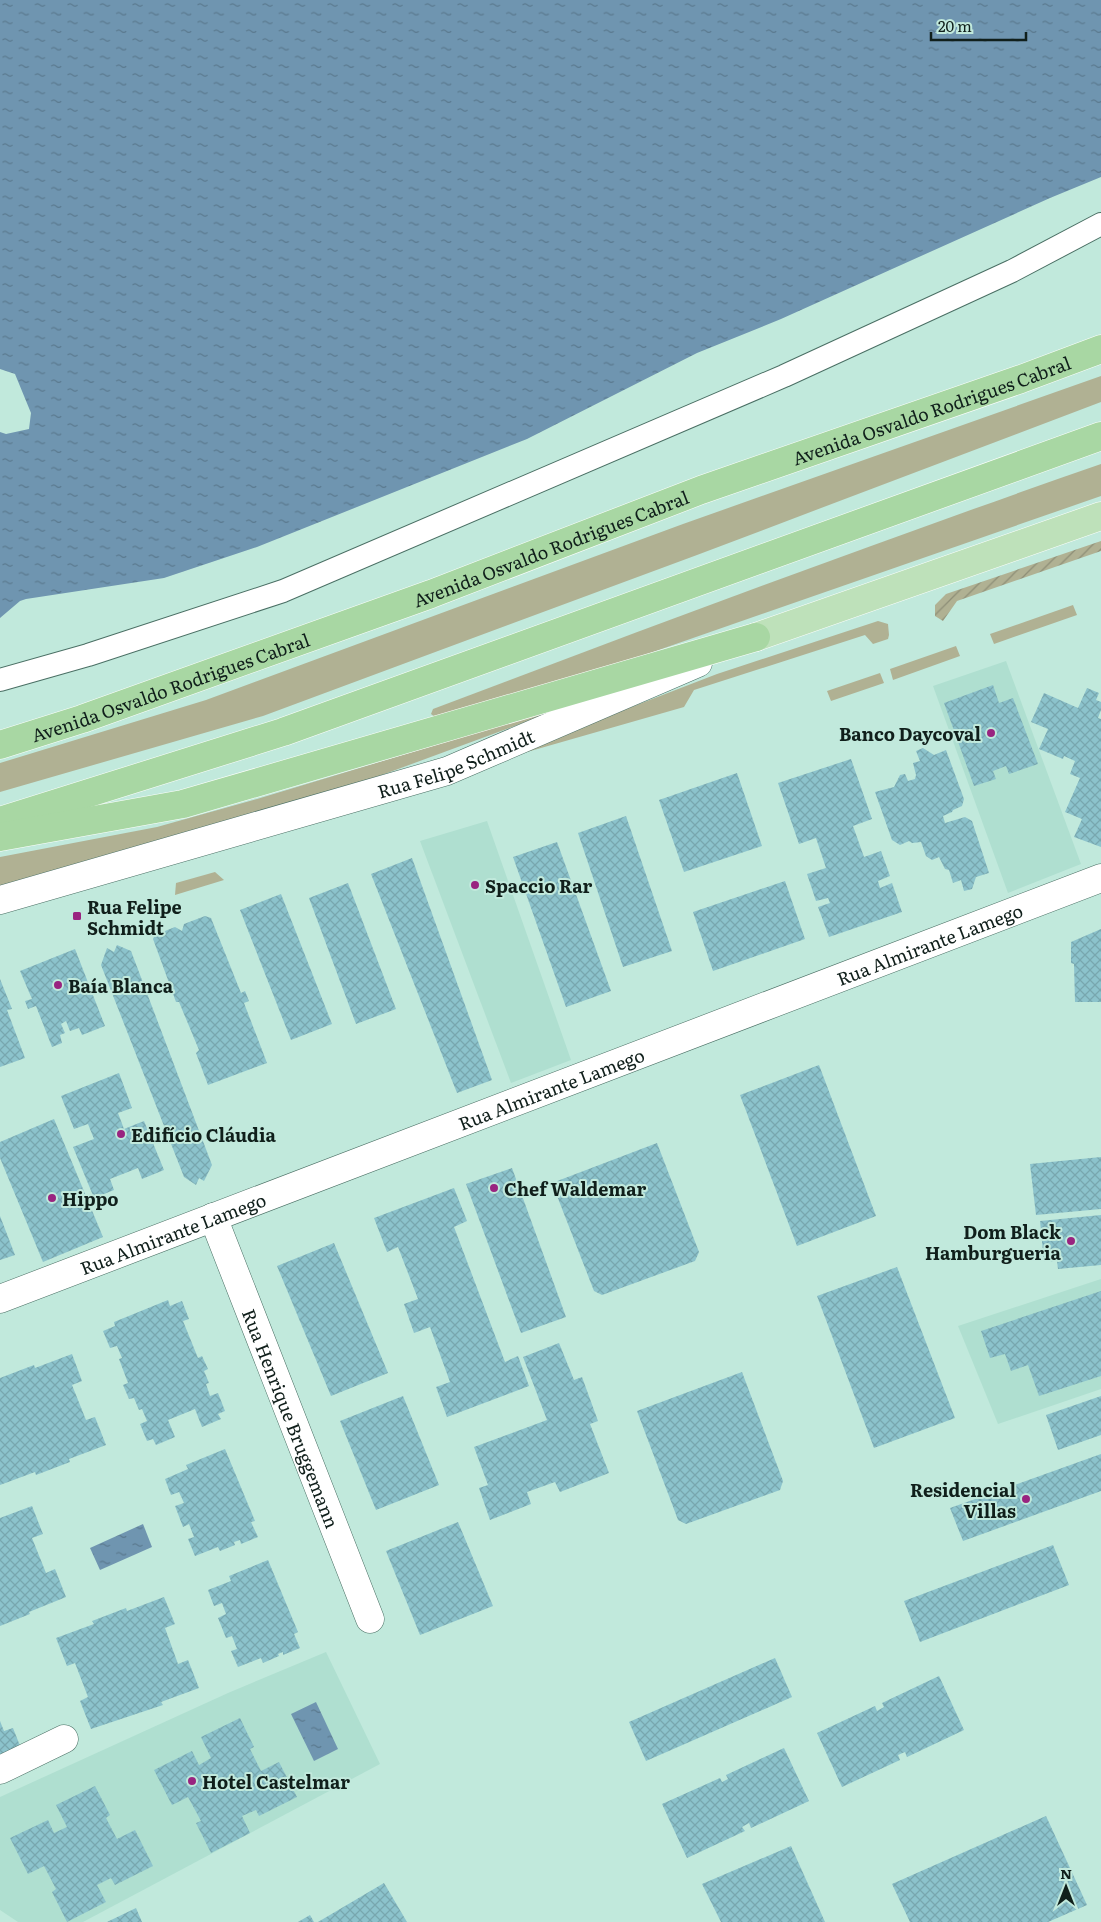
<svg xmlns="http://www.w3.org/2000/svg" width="1101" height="1922" font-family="Literata,serif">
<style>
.built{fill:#afdfd0}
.green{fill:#b0b193}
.garden{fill:url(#garden-furrows)}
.water{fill:url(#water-ripples)}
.building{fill:url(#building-cross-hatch)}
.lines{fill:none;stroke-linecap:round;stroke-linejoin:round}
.pedestrian-casing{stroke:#4a6f64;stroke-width:24}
.minor-casing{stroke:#4a6f64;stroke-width:29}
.secondary-casing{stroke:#4a6f64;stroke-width:29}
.primary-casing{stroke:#fff;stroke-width:29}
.trunk-casing{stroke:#fff;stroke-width:29}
.pedestrian{stroke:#fff;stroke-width:22}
.minor{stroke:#fff;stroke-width:28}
.secondary{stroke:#fff;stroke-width:28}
.primary{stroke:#bee1ba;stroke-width:28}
.trunk{stroke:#a8d7a3;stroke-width:28}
.poi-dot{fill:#992480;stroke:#c1e9dc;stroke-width:2}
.labels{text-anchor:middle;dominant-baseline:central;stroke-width:4;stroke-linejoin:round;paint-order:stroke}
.street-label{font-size:18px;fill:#101f1b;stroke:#c1e9dc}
.poi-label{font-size:18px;font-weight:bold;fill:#101f1b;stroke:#c1e9dc;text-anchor:start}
</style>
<defs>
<pattern id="garden-furrows" width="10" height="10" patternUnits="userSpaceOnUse" patternTransform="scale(1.25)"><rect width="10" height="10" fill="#b0b193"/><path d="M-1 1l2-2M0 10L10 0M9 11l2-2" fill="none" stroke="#8e8f77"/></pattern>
<pattern id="water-ripples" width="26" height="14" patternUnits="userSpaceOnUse" patternTransform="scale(1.25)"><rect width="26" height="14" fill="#6f95b0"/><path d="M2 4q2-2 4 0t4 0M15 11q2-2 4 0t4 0" fill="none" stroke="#5a798e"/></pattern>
<pattern id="building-cross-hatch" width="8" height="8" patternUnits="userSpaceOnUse" patternTransform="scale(1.25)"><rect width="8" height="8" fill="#8cc3cc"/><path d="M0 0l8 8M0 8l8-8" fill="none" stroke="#78a7af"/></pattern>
</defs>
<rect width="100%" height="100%" fill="#c1e9dc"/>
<g class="built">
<polygon points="1006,661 1081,864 1008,893 933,686"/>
<polygon points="487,821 571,1060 511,1083 420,841"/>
<polygon points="1101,1279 1101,1389 998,1424 958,1326"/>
<polygon points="326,1652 380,1764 83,1922 18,1922 0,1910 0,1797 228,1693"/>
</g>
<g class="green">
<polygon points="1101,376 1101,402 697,555 263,716 0,792 0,763 206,700 683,524"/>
<path d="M1101,464V496L610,667L435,717L431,714L433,709C655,625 877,542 1101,464Z"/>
<polygon points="1073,605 1077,615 994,644 990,634"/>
<polygon points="878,621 888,624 889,635 888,639 873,644 865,635 694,690 684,707 520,754 520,750 717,674"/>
<polygon points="956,646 960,656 893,680 890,669"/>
<polygon points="880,673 884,683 831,701 827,691"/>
<polygon points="588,699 268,817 0,887 0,857 157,827 257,799"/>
<polygon points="215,872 224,880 175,895 176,883"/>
</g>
<polygon class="garden" points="1101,541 1101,551 957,601 943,621 935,616 935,605 946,594"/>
<g class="water">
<polygon points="0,0 1101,0 1101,177 1050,198 781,319 697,353 527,439 257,547 164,578 26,599 20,601 0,618 0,432 6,434 29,429 31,413 15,374 0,369"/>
<polygon points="143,1524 152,1547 100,1570 90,1548"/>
<polygon points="316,1702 338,1749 314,1761 291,1714"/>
</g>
<g class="building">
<polygon points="993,685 999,703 1013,698 1038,764 1009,774 1006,766 993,771 996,779 974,786 944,703"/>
<polygon points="1087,688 1099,693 1096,700 1101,702 1101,710 1098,718 1101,719 1101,847 1074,837 1082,819 1065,812 1080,778 1070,774 1075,761 1064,756 1063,759 1039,749 1048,729 1031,722 1044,693 1078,708"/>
<polygon points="923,748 934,755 946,750 964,799 962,806 953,810 952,812 943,816 945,823 965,817 972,821 989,873 976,877 972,889 964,891 961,880 953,883 949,870 945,869 939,857 932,860 926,856 921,842 912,843 909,841 900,845 892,840 875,792 894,787 900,775 905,774 908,781 915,779 916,775 913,763 920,761 916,751"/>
<polygon points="851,759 872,819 853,826 864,857 881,851 890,876 878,881 880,888 892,883 902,912 829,937 818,907 830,903 828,898 816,901 807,874 826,868 816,838 799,844 778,783"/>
<polygon points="737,773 762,846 684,872 659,800"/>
<polygon points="626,816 672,951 623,967 578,833"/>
<polygon points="557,842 611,991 566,1007 513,857"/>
<polygon points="412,858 492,1080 457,1093 371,874"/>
<polygon points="785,881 805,939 713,971 693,912"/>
<polygon points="348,883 396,1009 356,1024 309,898"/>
<polygon points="281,894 332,1024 291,1040 240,910"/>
<polygon points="205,916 211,918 241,993 245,991 249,1001 244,1003 267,1063 208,1085 196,1053 199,1050 179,1002 176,1002 153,939 155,935 175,927 182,931 184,924"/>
<polygon points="1101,929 1101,1002 1075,1002 1074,964 1071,963 1071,942"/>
<polygon points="117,945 131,951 212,1165 204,1181 199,1178 196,1185 184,1177 101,965 107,948 114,952"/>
<polygon points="75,949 105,1026 82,1035 79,1028 70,1031 66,1021 61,1024 65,1033 60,1035 62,1043 52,1047 36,1006 28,1009 25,1001 32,999 20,971"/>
<polygon points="0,979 12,1009 7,1010 25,1058 0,1067"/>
<polygon points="819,1065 876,1216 797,1246 740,1095"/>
<polygon points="119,1073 132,1108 118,1113 124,1129 144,1121 164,1170 142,1179 138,1168 110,1179 114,1190 94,1198 73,1147 94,1139 88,1124 74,1129 61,1096"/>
<polygon points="54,1119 103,1237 43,1262 0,1158 0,1142"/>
<polygon points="657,1143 699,1252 695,1261 602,1295 594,1291 552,1183"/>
<polygon points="1101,1157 1101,1209 1036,1215 1030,1164"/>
<polygon points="512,1168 566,1317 521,1333 466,1184"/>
<polygon points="454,1188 467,1221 454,1227 505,1362 518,1356 529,1386 447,1417 436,1387 450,1382 430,1327 414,1333 404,1304 418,1299 398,1247 387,1252 374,1218"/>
<polygon points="1101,1215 1101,1265 1058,1269 1057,1261 1044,1262 1040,1221"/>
<polygon points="0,1216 15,1255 0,1260"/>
<polygon points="334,1243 388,1373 331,1396 277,1266"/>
<polygon points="897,1267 955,1418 874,1448 817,1296"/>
<polygon points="1101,1291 1101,1376 1039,1396 1028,1365 1011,1371 1005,1354 990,1358 981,1331"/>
<polygon points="168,1300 170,1306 182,1301 189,1319 183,1321 198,1358 202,1356 208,1369 204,1371 209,1383 206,1384 210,1396 218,1393 225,1411 218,1414 221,1419 202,1427 195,1409 168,1420 175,1437 156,1445 153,1439 147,1441 140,1424 147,1421 142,1409 139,1410 134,1398 129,1399 123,1385 128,1383 119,1359 122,1358 117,1346 110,1348 103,1331 115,1326 114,1322"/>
<polygon points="559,1343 574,1380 582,1377 598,1421 590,1424 609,1473 560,1492 555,1482 527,1492 531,1504 490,1520 479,1488 488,1485 474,1447 547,1420 523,1357"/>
<polygon points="72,1354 82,1381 72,1385 86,1420 95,1417 106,1445 69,1459 70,1462 36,1475 35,1472 0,1485 0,1378 34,1365 35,1368"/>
<polygon points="742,1372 783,1481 780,1490 686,1524 678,1520 637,1411"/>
<polygon points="403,1396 439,1485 376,1510 340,1421"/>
<polygon points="1101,1396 1101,1435 1058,1450 1046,1415"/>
<polygon points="225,1449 255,1521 251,1522 258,1537 241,1544 240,1540 234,1542 235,1545 220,1551 218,1547 195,1556 188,1539 194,1537 189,1524 183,1527 175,1506 184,1503 179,1492 171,1495 165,1479 188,1469 186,1465"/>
<polygon points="1101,1454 1101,1491 963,1541 950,1508"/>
<polygon points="32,1506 43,1534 32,1538 46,1573 55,1569 66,1597 29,1612 30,1614 0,1626 0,1518"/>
<polygon points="458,1522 493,1606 420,1635 386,1551"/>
<polygon points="1053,1545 1069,1585 920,1642 904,1601"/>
<polygon points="268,1560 298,1632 294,1634 300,1648 283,1655 283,1652 278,1654 279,1656 263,1663 261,1658 238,1667 231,1651 237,1649 232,1636 226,1638 218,1618 226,1614 222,1603 214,1606 208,1590 231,1581 229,1576"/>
<polygon points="164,1597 175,1624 165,1628 178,1664 188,1660 199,1688 161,1702 163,1705 91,1729 80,1701 88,1697 75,1663 67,1666 56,1638 94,1624 92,1621 126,1608 127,1611"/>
<polygon points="775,1658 792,1697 646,1761 629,1722"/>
<polygon points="939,1676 964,1730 907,1757 905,1752 898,1755 900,1760 842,1787 817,1733 875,1706 877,1711 884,1707 882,1703"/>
<polygon points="240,1718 254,1747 250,1749 261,1771 279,1762 297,1797 259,1816 256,1810 242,1816 250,1833 211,1853 196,1823 201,1821 188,1797 172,1805 154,1770 192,1751 199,1765 211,1758 201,1737"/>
<polygon points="0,1721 4,1731 13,1728 24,1756 0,1765"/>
<polygon points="784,1748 809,1801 751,1828 749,1823 742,1827 745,1831 687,1858 662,1804 720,1778 722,1782 728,1779 726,1775"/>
<polygon points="95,1786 110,1815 106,1818 117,1839 135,1830 153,1866 115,1885 111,1878 97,1885 106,1902 67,1922 52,1892 56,1889 44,1866 28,1874 10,1838 48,1820 54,1833 67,1827 56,1805"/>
<polygon points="1046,1816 1087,1905 1048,1922 910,1922 892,1884"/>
<polygon points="791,1846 825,1922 721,1922 702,1884"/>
<polygon points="384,1883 407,1922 318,1922"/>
<polygon points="136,1908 142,1922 107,1922"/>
<polygon points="310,1915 314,1922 298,1922"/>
</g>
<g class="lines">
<defs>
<polyline id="pedestrian" points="0,680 88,655 283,591 784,376 1012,271 1101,224"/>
<g id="minor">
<path id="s1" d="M213,1217L370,1619"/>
<polyline points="0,1770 64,1739"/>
</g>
<g id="secondary">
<path id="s2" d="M0,900L447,771L698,663"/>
<path id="s3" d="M0,1299L1101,878"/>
</g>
<polyline id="primary" points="756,637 1101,516"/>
<g id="trunk">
<path id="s4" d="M0,745L82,719L431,594L701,490L1021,379L1101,349"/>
<polyline points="0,821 283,732 1101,436"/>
<polyline points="0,837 183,804 756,637"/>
</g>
</defs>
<use href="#pedestrian" class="pedestrian-casing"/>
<use href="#minor" class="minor-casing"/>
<use href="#secondary" class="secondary-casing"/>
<use href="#primary" class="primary-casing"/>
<use href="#trunk" class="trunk-casing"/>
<use href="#pedestrian" class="pedestrian"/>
<use href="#minor" class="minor"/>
<use href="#secondary" class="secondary"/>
<use href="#primary" class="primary"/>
<use href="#trunk" class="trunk"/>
</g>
<g class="poi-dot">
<circle cx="991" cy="733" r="5"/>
<circle cx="475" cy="885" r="5"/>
<rect x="72" y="911" width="10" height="10" rx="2.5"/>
<circle cx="58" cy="985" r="5"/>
<circle cx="121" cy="1134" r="5"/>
<circle cx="494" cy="1188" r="5"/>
<circle cx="52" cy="1198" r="5"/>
<circle cx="1071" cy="1241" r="5"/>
<circle cx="1026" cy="1499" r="5"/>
<circle cx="192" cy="1781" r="5"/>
</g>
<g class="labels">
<g class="street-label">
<text stroke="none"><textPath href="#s4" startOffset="990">Avenida Osvaldo Rodrigues Cabral</textPath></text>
<text stroke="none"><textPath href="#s4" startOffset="585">Avenida Osvaldo Rodrigues Cabral</textPath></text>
<text stroke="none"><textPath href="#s4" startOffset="180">Avenida Osvaldo Rodrigues Cabral</textPath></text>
<text stroke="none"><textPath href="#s2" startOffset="476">Rua Felipe Schmidt</textPath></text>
<text stroke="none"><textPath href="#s3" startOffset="995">Rua Almirante Lamego</textPath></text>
<text stroke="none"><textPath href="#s3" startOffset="590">Rua Almirante Lamego</textPath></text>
<text stroke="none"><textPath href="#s3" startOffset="185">Rua Almirante Lamego</textPath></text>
<text stroke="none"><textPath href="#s1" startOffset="216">Rua Henrique Bruggemann</textPath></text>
</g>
<g class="poi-label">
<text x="981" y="733" text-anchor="end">Banco Daycoval</text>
<text x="485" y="885">Spaccio Rar</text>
<text x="87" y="906">Rua Felipe<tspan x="87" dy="21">Schmidt</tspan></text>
<text x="68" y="985">Baía Blanca</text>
<text x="131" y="1134">Edifício Cláudia</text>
<text x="504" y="1188">Chef Waldemar</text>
<text x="62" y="1198">Hippo</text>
<text x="1061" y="1231" text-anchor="end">Dom Black<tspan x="1061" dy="21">Hamburgueria</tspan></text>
<text x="1016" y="1489" text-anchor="end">Residencial<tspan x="1016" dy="21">Villas</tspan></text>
<text x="202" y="1781">Hotel Castelmar</text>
</g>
</g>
<g transform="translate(1066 1887)" stroke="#c1e9dc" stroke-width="4" paint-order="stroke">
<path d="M0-4L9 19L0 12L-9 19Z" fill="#101f1b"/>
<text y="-8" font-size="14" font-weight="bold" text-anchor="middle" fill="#101f1b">N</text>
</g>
<path d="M931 32v8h95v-8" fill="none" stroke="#101f1b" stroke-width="2.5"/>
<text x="938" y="32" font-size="15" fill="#101f1b" stroke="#c1e9dc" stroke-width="4" paint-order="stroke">20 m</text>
</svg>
